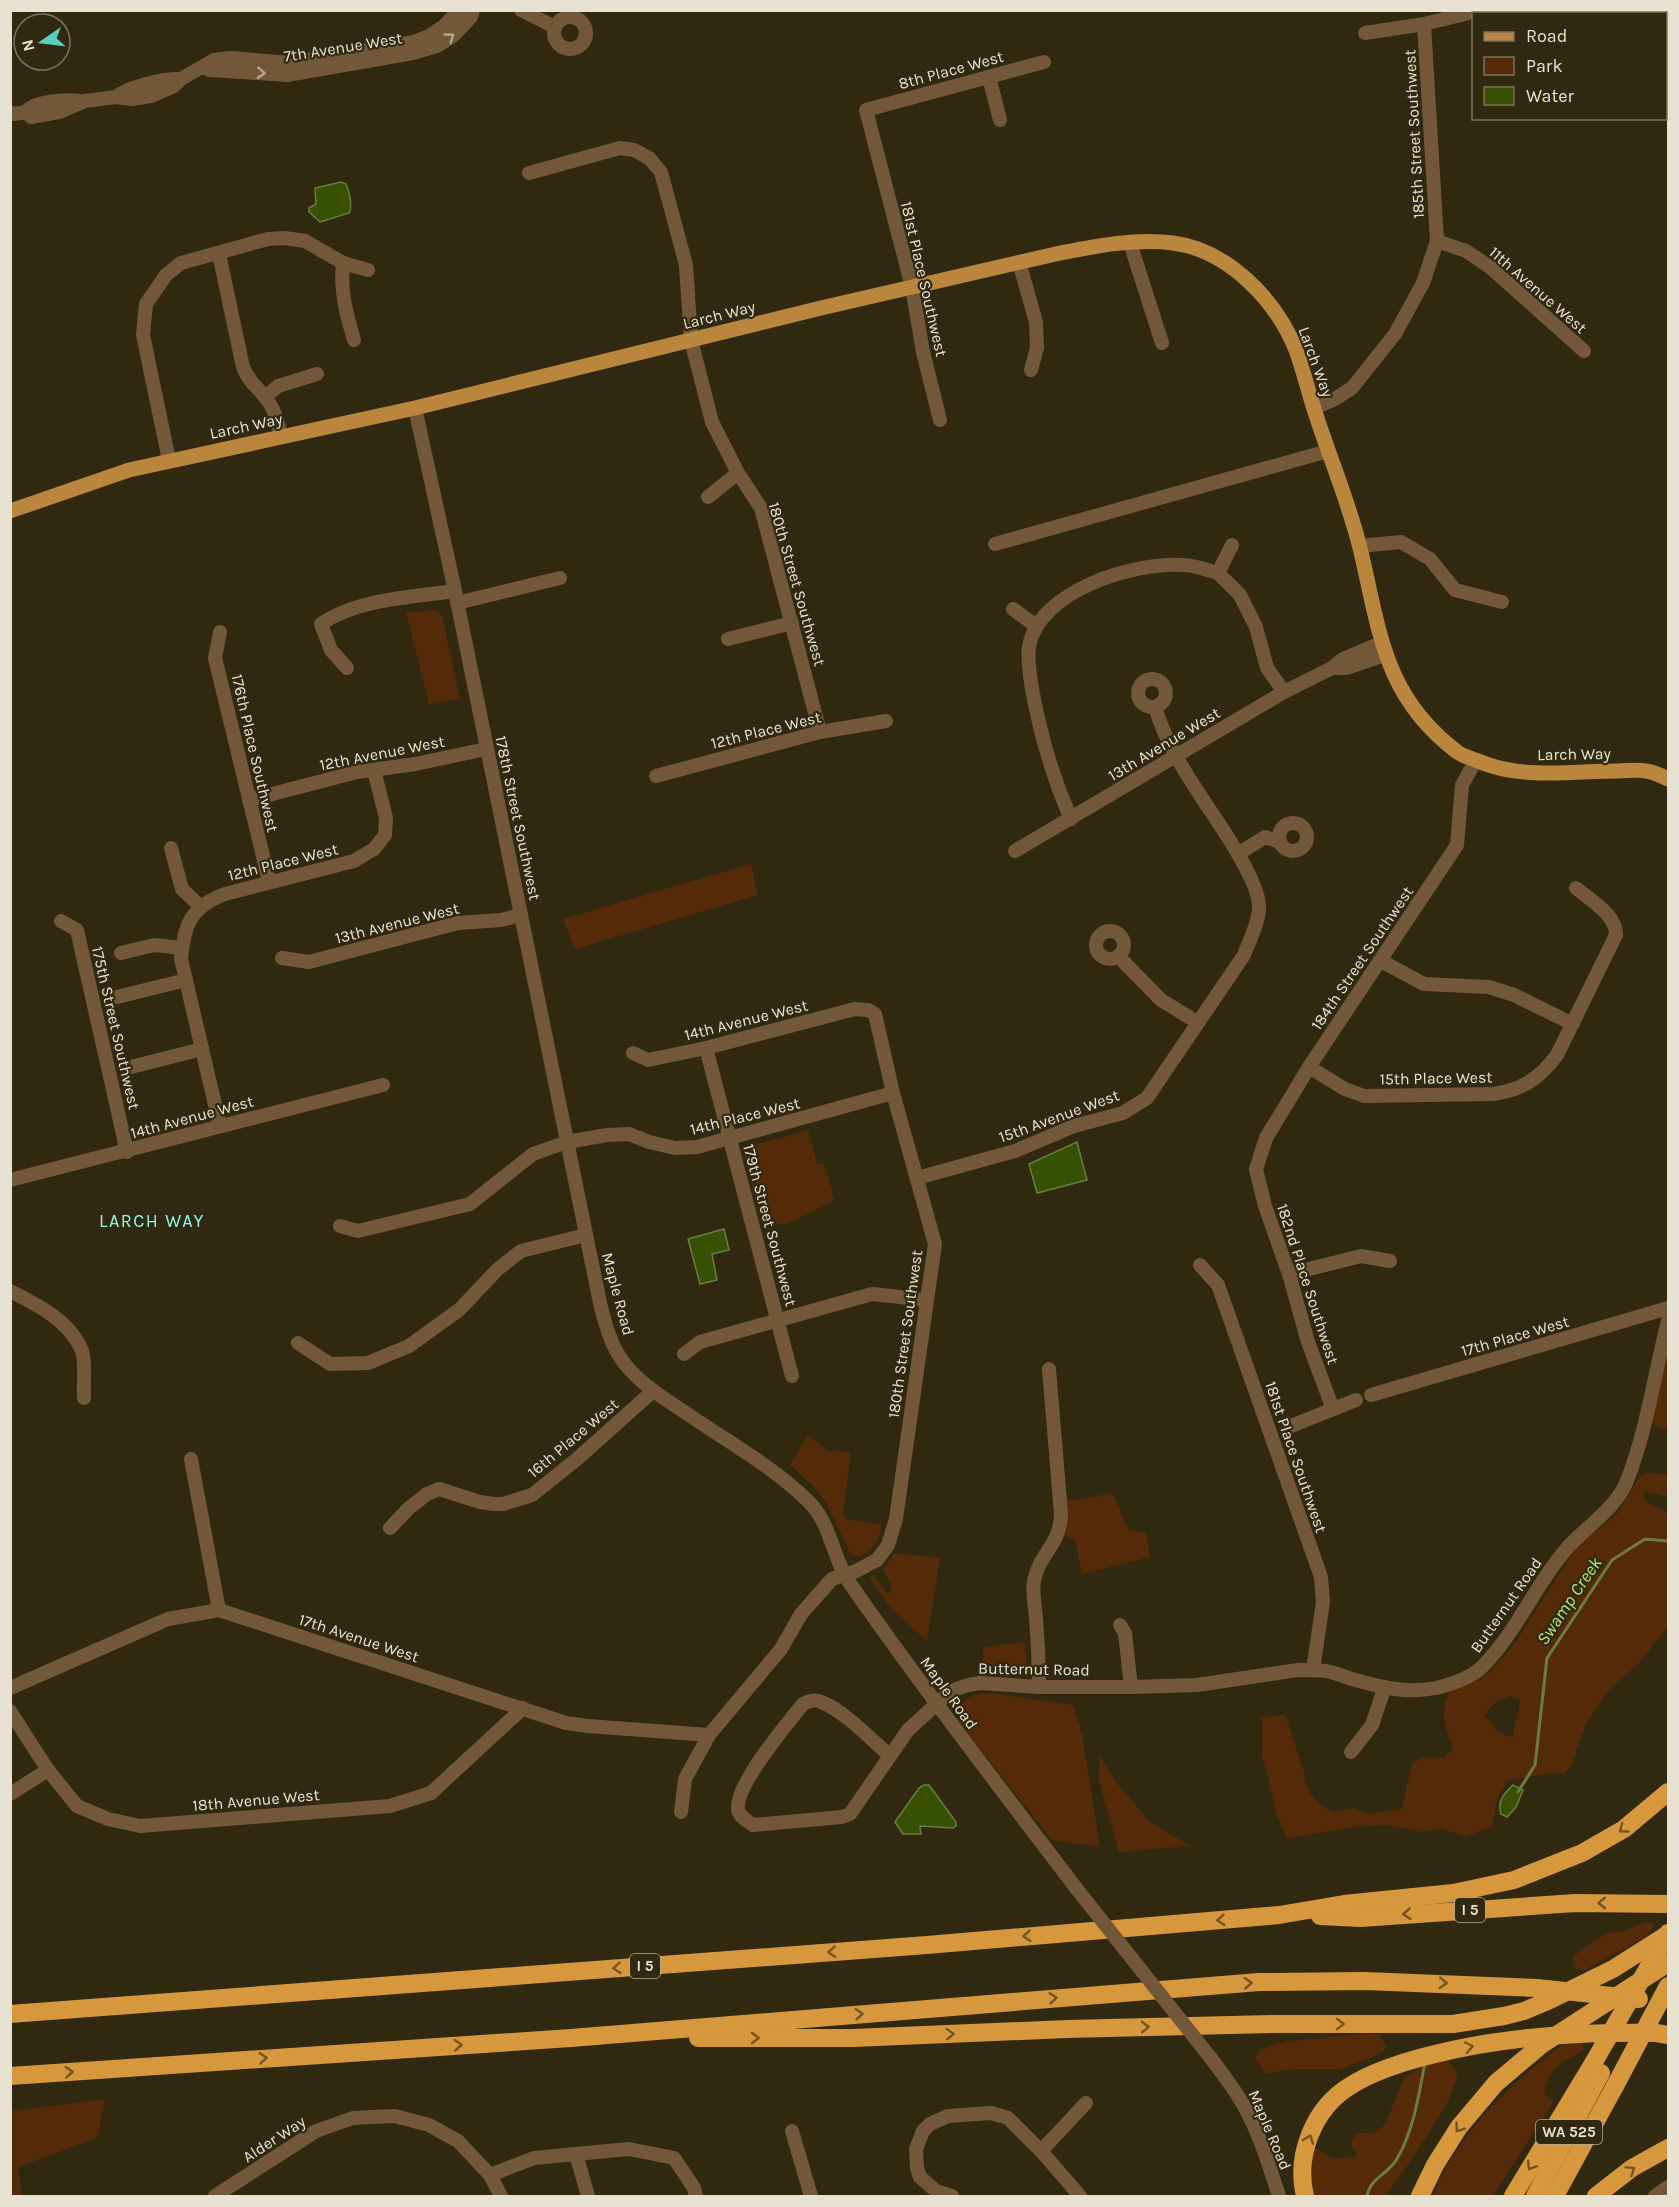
<svg xmlns="http://www.w3.org/2000/svg" width="1679" height="2207" font-family="Karla,sans-serif">
<style>
.green{fill:#552a08;fill-rule:evenodd}
.water{fill:#365102;stroke:#6b7c41;stroke-width:1.5}
.lines{fill:none;stroke-linecap:round;stroke-linejoin:round}
.stream{stroke:#6b7c41;stroke-width:3}
.minor{stroke:#725838;stroke-width:14}
.major{stroke:#ba853c;stroke-width:15}
.highway{stroke:#d7973c;stroke-width:18}
.minor-bridge{stroke:#725838;stroke-width:14}
.highway-bridge{stroke:#d7973c;stroke-width:18}
.oneway{stroke:#b3a48d}
.oneway2{stroke:#735521}
.labels{text-anchor:middle;dominant-baseline:central;stroke-width:4.5;stroke-linejoin:round;paint-order:stroke}
.shield{fill:#31290f;stroke:#b1aa98;stroke-width:1.5}
.shield-label{font-size:15px;font-weight:bold;fill:#e8e2d3}
.street-label{font-size:16px;fill:#e8e2d3;stroke:#31290f}
.neighbourhood-label{font-size:18px;letter-spacing:1.5px;fill:#8ff7ea;stroke:#31290f}
.water-label{font-size:18px;font-style:italic;fill:#b2e56c;stroke:#31290f}
</style>
<rect width="100%" height="100%" fill="#31290f"/>
<g class="green">
<polygon points="433,610 438,611 442,616 460,698 429,705 406,613"/>
<polygon points="751,864 758,895 575,949 563,919"/>
<path d="M808,1130L817,1164L824,1163L834,1200C826,1205 794,1222 785,1224C779,1224 773,1222 766,1223L760,1217L746,1162L745,1154L751,1146Z"/>
<polygon points="1668,1338 1668,1429 1665,1430 1651,1422"/>
<path d="M808,1435L827,1450L851,1453L843,1512L846,1519L881,1525C880,1540 872,1554 856,1557L850,1553L828,1506L814,1487L790,1464Z"/>
<path d="M1645,1473L1668,1474V1493L1664,1496L1644,1491L1645,1501L1668,1513V1627L1637,1665L1609,1690L1585,1725L1572,1764L1564,1774L1551,1773L1507,1781L1498,1796L1492,1827L1466,1836L1439,1828L1422,1832L1386,1825L1351,1827L1287,1839L1277,1815L1262,1754V1718L1285,1714L1304,1772L1305,1782L1311,1795L1322,1806L1334,1812L1352,1808L1369,1814L1402,1809L1412,1763L1423,1757L1444,1758L1453,1748C1445,1724 1439,1714 1450,1691L1481,1679L1491,1671L1515,1643L1577,1546L1618,1513L1638,1479ZM1511,1696L1519,1700C1521,1714 1514,1722 1513,1737C1495,1736 1497,1726 1484,1716C1491,1705 1498,1700 1511,1696Z"/>
<polygon points="1112,1493 1129,1531 1146,1533 1150,1557 1082,1574 1075,1540 1064,1535 1066,1523 1065,1497 1073,1501"/>
<polygon points="895,1553 940,1558 927,1641 892,1609 869,1578 874,1575 888,1595 892,1587 883,1569"/>
<polygon points="1025,1642 1027,1670 1024,1676 983,1673 983,1647"/>
<path d="M990,1693L1073,1705L1082,1734L1100,1847L1052,1840L958,1721C960,1697 969,1695 990,1693Z"/>
<polygon points="1100,1755 1116,1782 1150,1822 1190,1846 1119,1852 1099,1780"/>
<polygon points="1646,1922 1655,1924 1647,1936 1585,1970 1575,1969 1572,1958 1585,1947 1600,1937 1609,1933 1624,1931"/>
<polygon points="1363,2034 1380,2035 1387,2048 1378,2055 1341,2069 1291,2069 1266,2074 1255,2059 1259,2050 1287,2041"/>
<path d="M1565,2043H1583V2051C1559,2064 1550,2065 1544,2093L1553,2102L1493,2196H1433C1456,2134 1512,2082 1565,2043Z"/>
<path d="M1448,2060L1458,2075L1446,2106L1410,2162L1385,2196H1315C1308,2179 1308,2165 1316,2148L1332,2159L1357,2156L1351,2143L1356,2133H1373L1385,2125L1404,2078L1429,2063Z"/>
<polygon points="105,2099 97,2138 18,2167 22,2196 11,2196 11,2111"/>
</g>
<g class="water">
<path d="M341,182L346,184C349,192 353,205 349,213L320,222L309,212V208L316,204L315,188Z"/>
<polygon points="1077,1142 1087,1180 1037,1193 1029,1164"/>
<polygon points="724,1229 729,1250 712,1254 717,1280 700,1284 688,1239"/>
<polygon points="924,1785 929,1785 956,1822 956,1826 953,1828 920,1826 921,1834 903,1834 895,1822 919,1788"/>
<path d="M1513,1785L1523,1790L1516,1807L1507,1817L1501,1814C1497,1800 1504,1794 1513,1785Z"/>
</g>
<g class="lines">
<g class="stream">
<polyline points="1518,1792 1535,1765 1547,1658 1612,1560 1645,1539 1668,1541"/>
<path d="M1367,2196C1371,2176 1390,2174 1398,2157C1414,2129 1419,2094 1425,2062"/>
</g>
<g class="minor">
<polyline points="521,10 555,27"/>
<circle cx="570" cy="33" r="16"/>
<polyline points="1365,33 1424,24 1481,10"/>
<polyline points="203,67 210,70 287,75 413,53 437,46 454,35 471,17 473,10"/>
<polyline points="989,77 1000,120"/>
<path d="M116,97C128,87 162,79 179,79"/>
<path d="M10,112L14,114L26,112C33,101 66,99 79,101"/>
<polyline points="26,112 31,117 59,112 85,101 116,97 131,99 151,96 174,86 181,79 214,60 231,58 290,63 414,42 429,36 444,26 459,10"/>
<polyline points="529,173 620,148 634,150 649,158 661,172 686,265 691,340 712,422 738,473 761,508 820,732"/>
<polyline points="1437,241 1466,251 1491,268 1584,351"/>
<polyline points="1130,243 1162,343"/>
<path d="M219,254L243,367C249,383 259,388 268,401C276,412 278,424 281,437"/>
<polyline points="1019,262 1036,322 1037,348 1031,370"/>
<path d="M343,263C340,290 346,313 354,340"/>
<polyline points="265,397 278,386 317,374"/>
<path d="M415,408L455,591L600,1303C604,1320 609,1339 618,1354C633,1379 659,1395 683,1411C725,1440 771,1465 808,1501C832,1524 832,1559 851,1585C923,1688 1000,1788 1076,1888"/>
<polyline points="1314,408 1335,399 1352,388 1395,334 1423,283 1437,241 1424,24"/>
<polyline points="940,420 923,352 912,287 866,110 1044,62"/>
<polyline points="169,460 143,335 146,304 166,275 181,263 268,239 285,238 305,241 343,263 368,270"/>
<polyline points="708,497 738,473"/>
<polyline points="995,544 1328,451"/>
<polyline points="1232,545 1218,573 1240,595 1256,627 1267,668 1284,692"/>
<polyline points="1359,546 1401,542 1430,559 1455,590 1502,602"/>
<polyline points="457,603 560,578"/>
<polyline points="1013,609 1036,626"/>
<polyline points="220,632 215,658 269,881"/>
<polyline points="728,639 792,623"/>
<path d="M347,668L331,650L321,624C357,599 413,597 455,591"/>
<polyline points="1332,668 1347,668 1385,655"/>
<circle cx="1152" cy="693" r="14"/>
<polyline points="656,776 820,732 886,721"/>
<polyline points="249,800 357,772 415,764 486,749"/>
<path d="M1071,819C1052,776 1039,730 1031,683C1030,672 1027,659 1029,647C1038,591 1133,562 1183,565C1194,565 1207,570 1218,573"/>
<circle cx="1293" cy="837" r="14"/>
<polyline points="171,848 182,889 201,907"/>
<polyline points="1015,851 1284,692 1332,668 1343,659 1381,643"/>
<polyline points="1238,854 1265,837 1280,842"/>
<polyline points="61,921 77,930 127,1152"/>
<circle cx="1110" cy="945" r="14"/>
<polyline points="121,953 154,945 182,948"/>
<polyline points="1118,956 1161,1000 1197,1022"/>
<polyline points="282,958 309,962 458,923 501,920 521,915"/>
<polyline points="1381,961 1424,984 1489,987 1514,995 1573,1024"/>
<polyline points="117,997 186,980"/>
<polyline points="706,1048 792,1376"/>
<polyline points="131,1067 202,1049"/>
<path d="M1309,1067L1345,1089L1364,1096L1493,1094C1522,1090 1539,1079 1557,1055L1616,935C1617,915 1590,900 1576,888"/>
<path d="M220,1126L181,959C184,924 191,907 225,894L354,861L374,849L385,835L386,818L374,770"/>
<path d="M917,1178L1015,1151L1074,1126L1123,1113L1147,1098L1244,955C1249,942 1260,920 1259,906C1259,888 1239,855 1229,839C1203,798 1169,755 1155,707"/>
<polyline points="10,1180 383,1085"/>
<polyline points="340,1226 358,1231 470,1204 533,1154 567,1142 607,1135 629,1134 649,1142 675,1148 697,1147 893,1093"/>
<polyline points="1200,1265 1218,1285 1321,1577 1323,1602 1313,1670"/>
<polyline points="1289,1274 1361,1256 1390,1261"/>
<path d="M10,1291C38,1305 70,1321 82,1351C86,1361 83,1386 84,1398"/>
<polyline points="298,1343 330,1364 368,1363 409,1346 459,1310 498,1269 521,1251 586,1235"/>
<polyline points="684,1354 700,1342 872,1294 927,1300"/>
<polyline points="1371,1395 1668,1308"/>
<polyline points="1333,1409 1308,1342 1289,1274 1265,1206 1256,1169 1266,1138 1309,1067 1457,845 1462,785 1476,760"/>
<polyline points="1291,1426 1356,1400"/>
<polyline points="191,1459 219,1610"/>
<polyline points="390,1528 409,1508 427,1494 439,1489 480,1502 494,1504 503,1504 532,1495 577,1459 653,1391"/>
<polyline points="1120,1625 1125,1633 1131,1687"/>
<path d="M1039,1687C1039,1664 1038,1641 1036,1618C1035,1606 1032,1592 1034,1581C1040,1552 1060,1546 1061,1514L1049,1369"/>
<polyline points="10,1688 168,1619 219,1610 566,1723 588,1726 709,1735 781,1649 801,1614 832,1579 856,1571 877,1560 888,1545 896,1519 935,1244 893,1093 875,1014 868,1010 855,1009 706,1048 648,1060 633,1053"/>
<polyline points="10,1711 48,1770 77,1806 108,1819 140,1826 390,1806 431,1793 523,1708"/>
<polyline points="1351,1752 1372,1725 1384,1689"/>
<path d="M889,1755C872,1740 842,1709 821,1702C815,1699 809,1701 803,1704C787,1724 736,1784 738,1808C738,1816 746,1820 753,1825L842,1817L850,1814L908,1730L951,1691L968,1685L980,1683L1039,1687H1131L1197,1685L1298,1670C1307,1670 1317,1670 1325,1671C1334,1672 1343,1676 1352,1679C1380,1687 1406,1694 1436,1688C1453,1684 1472,1678 1484,1665C1518,1630 1536,1583 1568,1547C1587,1526 1615,1509 1626,1483C1647,1431 1654,1375 1668,1321"/>
<polyline points="10,1794 48,1770"/>
<polyline points="681,1812 685,1779 709,1735"/>
<path d="M1210,2057C1222,2073 1234,2088 1244,2106C1260,2134 1269,2166 1279,2196"/>
<polyline points="792,2131 811,2196"/>
<polyline points="1041,2151 1086,2103"/>
<polyline points="576,2154 588,2196"/>
<polyline points="490,2175 534,2158 629,2149 674,2158 694,2188 696,2196"/>
<polyline points="215,2196 316,2131 353,2118 395,2116 429,2125 458,2141 490,2175 501,2196"/>
<polyline points="952,2196 936,2191 920,2177 917,2168 916,2149 923,2131 930,2124 948,2116 991,2113 1008,2118 1041,2151 1080,2196"/>
<polyline points="1655,2196 1668,2187"/>
</g>
<path class="major" d="M10,511L129,470L415,408L821,308L1060,253C1096,246 1136,238 1173,243C1228,250 1276,300 1296,350C1304,372 1309,395 1317,418C1331,461 1349,503 1360,548C1380,631 1383,695 1456,751C1462,756 1471,758 1478,761C1522,780 1571,771 1618,771C1627,771 1637,769 1646,771C1654,772 1662,776 1668,779"/>
<g class="highway">
<polyline points="1320,1916 1361,1918 1575,1903 1668,1904"/>
<polyline points="10,2014 927,1945 1279,1915 1344,1904 1453,1893 1514,1880 1582,1853 1624,1829 1668,1792"/>
<polyline points="1656,2033 1668,2035"/>
<polyline points="698,2038 853,2038 1067,2029 1275,2024 1453,2024 1504,2016 1524,2011 1550,2000 1613,1969 1668,1934"/>
<polyline points="10,2076 571,2038 1259,1982 1365,1981 1537,1988"/>
<polyline points="1420,2196 1435,2165 1459,2127 1496,2083 1541,2045 1668,1963"/>
<polyline points="1513,2196 1594,2062"/>
<polyline points="1535,2196 1601,2073"/>
<polyline points="1555,2196 1615,2086"/>
<polyline points="1596,2196 1632,2168 1668,2148"/>
</g>
<polyline class="minor-bridge" points="1076,1888 1210,2057"/>
<g class="highway-bridge">
<polyline points="1537,1988 1639,1999"/>
<polyline points="1594,2062 1668,1933"/>
<polyline points="1615,2086 1668,1986"/>
<path d="M1305,2196C1295,2155 1314,2108 1350,2086C1375,2070 1406,2061 1435,2054C1508,2036 1581,2032 1656,2033"/>
</g>
</g>
<defs><path id="oneway-chevron" d="M-2-3.5L2.5 0L-2 3.5" fill="none" stroke-width="1.6" stroke-linecap="round" stroke-linejoin="round" transform="scale(1.5)"/></defs>
<g class="oneway">
<use href="#oneway-chevron" transform="translate(450 37) rotate(-36)"/>
<use href="#oneway-chevron" transform="translate(261 73) rotate(3)"/>
</g>
<g class="oneway2">
<use href="#oneway-chevron" transform="translate(1623 1829) rotate(144)"/>
<use href="#oneway-chevron" transform="translate(1602 1903) rotate(179)"/>
<use href="#oneway-chevron" transform="translate(1407 1914) rotate(176)"/>
<use href="#oneway-chevron" transform="translate(1221 1920) rotate(175)"/>
<use href="#oneway-chevron" transform="translate(1027 1936) rotate(175)"/>
<use href="#oneway-chevron" transform="translate(832 1952) rotate(176)"/>
<use href="#oneway-chevron" transform="translate(617 1968) rotate(175)"/>
<use href="#oneway-chevron" transform="translate(1248 1983) rotate(-4)"/>
<use href="#oneway-chevron" transform="translate(1443 1983) rotate(3)"/>
<use href="#oneway-chevron" transform="translate(1053 1998) rotate(-5)"/>
<use href="#oneway-chevron" transform="translate(859 2014) rotate(-5)"/>
<use href="#oneway-chevron" transform="translate(1340 2024)"/>
<use href="#oneway-chevron" transform="translate(1145 2027) rotate(-1)"/>
<use href="#oneway-chevron" transform="translate(950 2034) rotate(-2)"/>
<use href="#oneway-chevron" transform="translate(755 2038)"/>
<use href="#oneway-chevron" transform="translate(458 2045) rotate(-4)"/>
<use href="#oneway-chevron" transform="translate(1469 2047) rotate(-11)"/>
<use href="#oneway-chevron" transform="translate(263 2058) rotate(-4)"/>
<use href="#oneway-chevron" transform="translate(69 2072) rotate(-4)"/>
<use href="#oneway-chevron" transform="translate(1459 2128) rotate(126)"/>
<use href="#oneway-chevron" transform="translate(1309 2139) rotate(-70)"/>
<use href="#oneway-chevron" transform="translate(1531 2166) rotate(121)"/>
<use href="#oneway-chevron" transform="translate(1631 2170) rotate(-34)"/>
</g>
<g class="labels">
<g class="shield">
<rect x="1455" y="1898" width="30" height="24" rx="4.5"/>
<rect x="630" y="1954" width="30" height="24" rx="4.5"/>
<rect x="1536" y="2120" width="66" height="24" rx="4.5"/>
</g>
<g class="shield-label">
<text x="1470" y="1910">I 5</text>
<text x="645" y="1966">I 5</text>
<text x="1569" y="2132">WA 525</text>
</g>
<g class="street-label">
<text transform="translate(343 47) rotate(-9)">7th Avenue West</text>
<text transform="translate(951 70) rotate(-15)">8th Place West</text>
<text transform="translate(1414 134) rotate(-93)">185th Street Southwest</text>
<text transform="translate(924 279) rotate(77)">181st Place Southwest</text>
<text transform="translate(1538 290) rotate(41)">11th Avenue West</text>
<text transform="translate(719 315) rotate(-14)">Larch Way</text>
<text transform="translate(1316 362) rotate(70)">Larch Way</text>
<text transform="translate(246 426) rotate(-12)">Larch Way</text>
<text transform="translate(797 584) rotate(74)">180th Street Southwest</text>
<text transform="translate(766 730) rotate(-14)">12th Place West</text>
<text transform="translate(1164 744) rotate(-31)">13th Avenue West</text>
<text transform="translate(255 753) rotate(77)">176th Place Southwest</text>
<text transform="translate(382 753) rotate(-11)">12th Avenue West</text>
<text transform="translate(1574 754) rotate(-1)">Larch Way</text>
<text transform="translate(518 818) rotate(78)">178th Street Southwest</text>
<text transform="translate(283 862) rotate(-14)">12th Place West</text>
<text transform="translate(397 923) rotate(-14)">13th Avenue West</text>
<text transform="translate(1362 958) rotate(-56)">184th Street Southwest</text>
<text transform="translate(746 1020) rotate(-14)">14th Avenue West</text>
<text transform="translate(116 1028) rotate(77)">175th Street Southwest</text>
<text transform="translate(1436 1078) rotate(-1)">15th Place West</text>
<text transform="translate(745 1116) rotate(-14)">14th Place West</text>
<text transform="translate(1059 1116) rotate(-20)">15th Avenue West</text>
<text transform="translate(192 1117) rotate(-15)">14th Avenue West</text>
<text transform="translate(770 1225) rotate(75)">179th Street Southwest</text>
<text transform="translate(1308 1284) rotate(72)">182nd Place Southwest</text>
<text transform="translate(618 1294) rotate(75)">Maple Road</text>
<text transform="translate(905 1334) rotate(-82)">180th Street Southwest</text>
<text transform="translate(1515 1336) rotate(-16)">17th Place West</text>
<text transform="translate(573 1438) rotate(-40)">16th Place West</text>
<text transform="translate(1296 1457) rotate(71)">181st Place Southwest</text>
<text transform="translate(1506 1605) rotate(-55)">Butternut Road</text>
<text transform="translate(359 1638) rotate(18)">17th Avenue West</text>
<text transform="translate(1034 1669) rotate(1)">Butternut Road</text>
<text transform="translate(949 1693) rotate(54)">Maple Road</text>
<text transform="translate(256 1800) rotate(-5)">18th Avenue West</text>
<text transform="translate(1270 2130) rotate(67)">Maple Road</text>
<text transform="translate(274 2139) rotate(-33)">Alder Way</text>
</g>
<g class="neighbourhood-label">
<text x="152" y="1221">LARCH WAY</text>
</g>
<g class="water-label">
<text transform="translate(1569 1601) rotate(-56)">Swamp Creek</text>
</g>
</g>
<rect width="1679" height="2207" fill="none" stroke="#e8e2d3" stroke-width="24"/>
<rect x="1472" y="12" width="195" height="108" fill="#31290f" stroke="#7a735d" stroke-width="1.5"/>
<rect x="1484" y="32" width="30" height="9" fill="#ba853c" stroke="#7a735d" stroke-width="1.5"/>
<text x="1526" y="42" font-size="18" fill="#e8e2d3">Road</text>
<rect x="1484" y="57" width="30" height="18" fill="#552a08" stroke="#7a735d" stroke-width="1.5"/>
<text x="1526" y="72" font-size="18" fill="#e8e2d3">Park</text>
<rect x="1484" y="87" width="30" height="18" fill="#365102" stroke="#7a735d" stroke-width="1.5"/>
<text x="1526" y="102" font-size="18" fill="#e8e2d3">Water</text>
<g transform="translate(42 42) rotate(256)"><circle r="28" fill="#31290f" stroke="#7a735d" stroke-width="1.5"/>
<path d="M0-4.5L10 22L0 15L-10 22Z" fill="#58cec0"/>
<text y="-9" font-size="16" font-weight="bold" text-anchor="middle" fill="#e8e2d3">N</text>
</g>
</svg>
